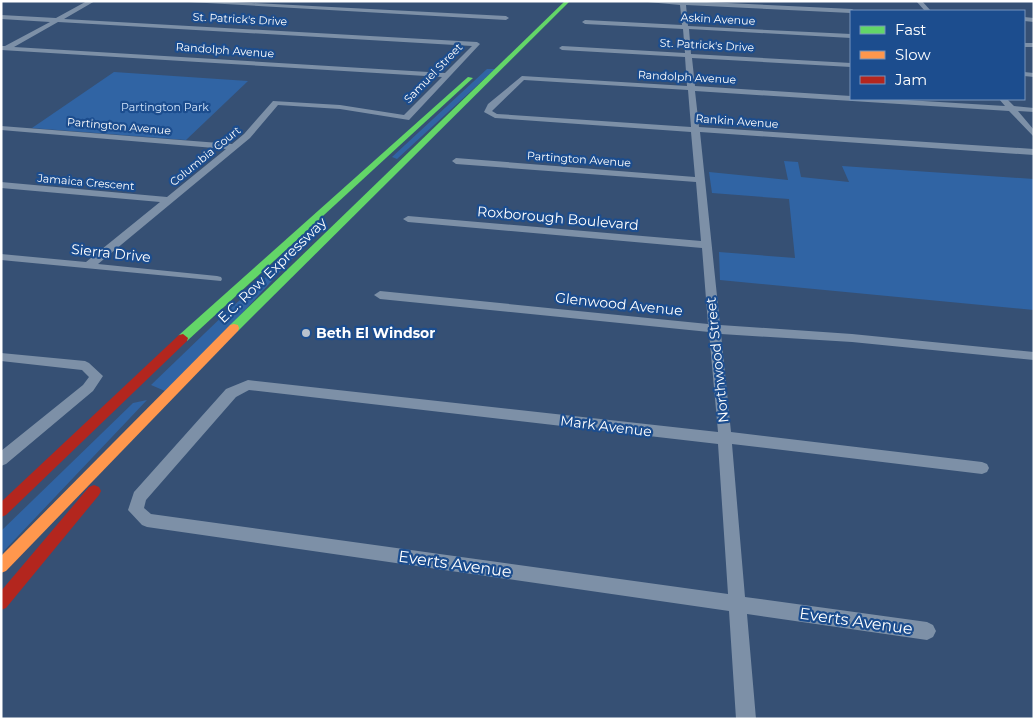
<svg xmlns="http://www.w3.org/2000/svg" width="1035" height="720" font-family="Montserrat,sans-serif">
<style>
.green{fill:#3064a4}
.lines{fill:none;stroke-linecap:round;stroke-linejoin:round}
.street{fill:#7d90a7;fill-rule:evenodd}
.fast{fill:#63d668;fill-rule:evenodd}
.slow{fill:#ff974d;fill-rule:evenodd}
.jam{fill:#b3261e;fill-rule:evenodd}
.poi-dot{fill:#b9c2ce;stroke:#1c4d8e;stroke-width:2}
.labels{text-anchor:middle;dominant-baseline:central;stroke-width:4.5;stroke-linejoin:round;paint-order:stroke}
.far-street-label{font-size:11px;fill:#fff;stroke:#1c4d8e}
.far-park-label{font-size:11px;fill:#d0e3fa;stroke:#1c4d8e}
.street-label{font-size:14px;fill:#fff;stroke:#1c4d8e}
.poi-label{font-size:14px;font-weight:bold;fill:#fff;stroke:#1c4d8e;text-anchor:start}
.near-street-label{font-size:16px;fill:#fff;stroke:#1c4d8e}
</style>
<rect width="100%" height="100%" fill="#365074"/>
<g class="green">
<polygon points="487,69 495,69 397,159 392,157"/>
<polygon points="114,72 248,81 186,140 32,128"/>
<polygon points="784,161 798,162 801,177 849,182 842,166 1034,179 1034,310 720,280 719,252 795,258 789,199 712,193 709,172 788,180"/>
<polygon points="315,234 223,334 165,391 151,385 232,307"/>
<polygon points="147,400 1,554 1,531 133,403"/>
</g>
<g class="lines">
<g class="street">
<path d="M87,1H95L64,19L477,42L480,44L409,120L340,109L278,105L250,138L98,264L217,276L221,277L222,279L221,281L1,260V254L86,262L160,202L1,188V182L167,197L226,149L1,130V126L232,144L244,134L273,101L340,105L404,115L442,77L1,50V46H5L50,22L1,19V15L56,18ZM58,22L472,46L445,73L14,47Z"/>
<polygon points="171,1 213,1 506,16 509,18 506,20"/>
<path d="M637,1H686L852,9L855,11L851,13L686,5L688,26L851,34V38L689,29L691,54L851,63V67L692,58L695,86L851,96V99H890L1005,106L999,99H1007L1014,106L1034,108V112L1018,111L1034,130V137L1009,111L695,91L699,127L1034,149V155L700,132L720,325L852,334L1034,352V360L852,342L721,334L731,432L982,462L987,464L989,468L987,472L982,474L732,444L745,597L927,622L933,625L936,631L933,637L927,640L747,614L756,719H736L729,611L147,527L142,525L128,510L134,492L226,389L248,380L718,432L709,332L380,299L374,295L380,291L708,324L702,248L408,222L403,219L408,216L701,241L696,182L456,164L452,161L456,158L695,177L691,132L495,118L484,112L488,104L522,76L687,86L685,57L562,50L559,48L562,46L685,53L683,29L585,24L582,22L585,20L682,25L680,5ZM524,80L688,90L691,127L497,114L492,111ZM249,390L718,444L728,594L151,514L144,508L146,500L236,397Z"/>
<polygon points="916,1 922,1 931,11 925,11"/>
<polygon points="1024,17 1034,18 1034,22 1024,21"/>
<rect x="1024" y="43" width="10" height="4"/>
<polygon points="1024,72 1034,73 1034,77 1024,76"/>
<polygon points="1,353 85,361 89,363 103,376 93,391 6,464 1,466 1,451 83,385 89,377 82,370 1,361"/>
</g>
<g class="fast">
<polygon points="565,1 570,1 238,331 230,331 229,328 230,325"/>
<polygon points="468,77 473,78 187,341 179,341 178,338 179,335"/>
</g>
<polygon class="slow" points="234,324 238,325 239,328 238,331 6,571 1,573 1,556 230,325"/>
<g class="jam">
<polygon points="183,334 188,338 187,341 6,515 1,517 1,502 179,335"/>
<polygon points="94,485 99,487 101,491 99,495 6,608 1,610 1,591 89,487"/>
</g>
</g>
<circle class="poi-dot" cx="306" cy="333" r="5"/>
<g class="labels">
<g class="far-street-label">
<text transform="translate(240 19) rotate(3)">St. Patrick's Drive</text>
<text transform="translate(718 19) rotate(3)">Askin Avenue</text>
<text transform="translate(707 45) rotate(3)">St. Patrick's Drive</text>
<text transform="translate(225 50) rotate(4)">Randolph Avenue</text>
<text transform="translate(433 73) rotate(-46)">Samuel Street</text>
<text transform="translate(687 77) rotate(3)">Randolph Avenue</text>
<text transform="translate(737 121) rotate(4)">Rankin Avenue</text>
<text transform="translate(119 126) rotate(5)">Partington Avenue</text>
<text transform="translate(205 156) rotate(-39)">Columbia Court</text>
<text transform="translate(579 159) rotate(4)">Partington Avenue</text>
<text transform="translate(86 182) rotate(5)">Jamaica Crescent</text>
</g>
<g class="far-park-label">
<text x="165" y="107">Partington Park</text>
</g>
<g class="street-label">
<text transform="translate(558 218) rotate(5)">Roxborough Boulevard</text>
<text transform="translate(111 253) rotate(6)">Sierra Drive</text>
<text transform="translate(272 270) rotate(-44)">E.C. Row Expressway</text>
<text transform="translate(619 304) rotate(6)">Glenwood Avenue</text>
<text transform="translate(717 360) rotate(-96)">Northwood Street</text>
<text transform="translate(606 426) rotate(7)">Mark Avenue</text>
</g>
<g class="poi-label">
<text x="316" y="333">Beth El Windsor</text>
</g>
<g class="near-street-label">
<text transform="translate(455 564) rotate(8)">Everts Avenue</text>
<text transform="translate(856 621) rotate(8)">Everts Avenue</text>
</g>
</g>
<rect width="1035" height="720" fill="none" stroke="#ffffff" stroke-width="5"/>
<rect x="850" y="10" width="175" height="90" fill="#1c4d8e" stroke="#7794bb"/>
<rect x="860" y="26" width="25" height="8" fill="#63d668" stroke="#7794bb"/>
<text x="895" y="35" font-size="15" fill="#ffffff">Fast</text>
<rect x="860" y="51" width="25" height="8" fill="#ff974d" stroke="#7794bb"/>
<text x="895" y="60" font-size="15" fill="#ffffff">Slow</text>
<rect x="860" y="76" width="25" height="8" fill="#b3261e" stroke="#7794bb"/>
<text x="895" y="85" font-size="15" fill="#ffffff">Jam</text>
</svg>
